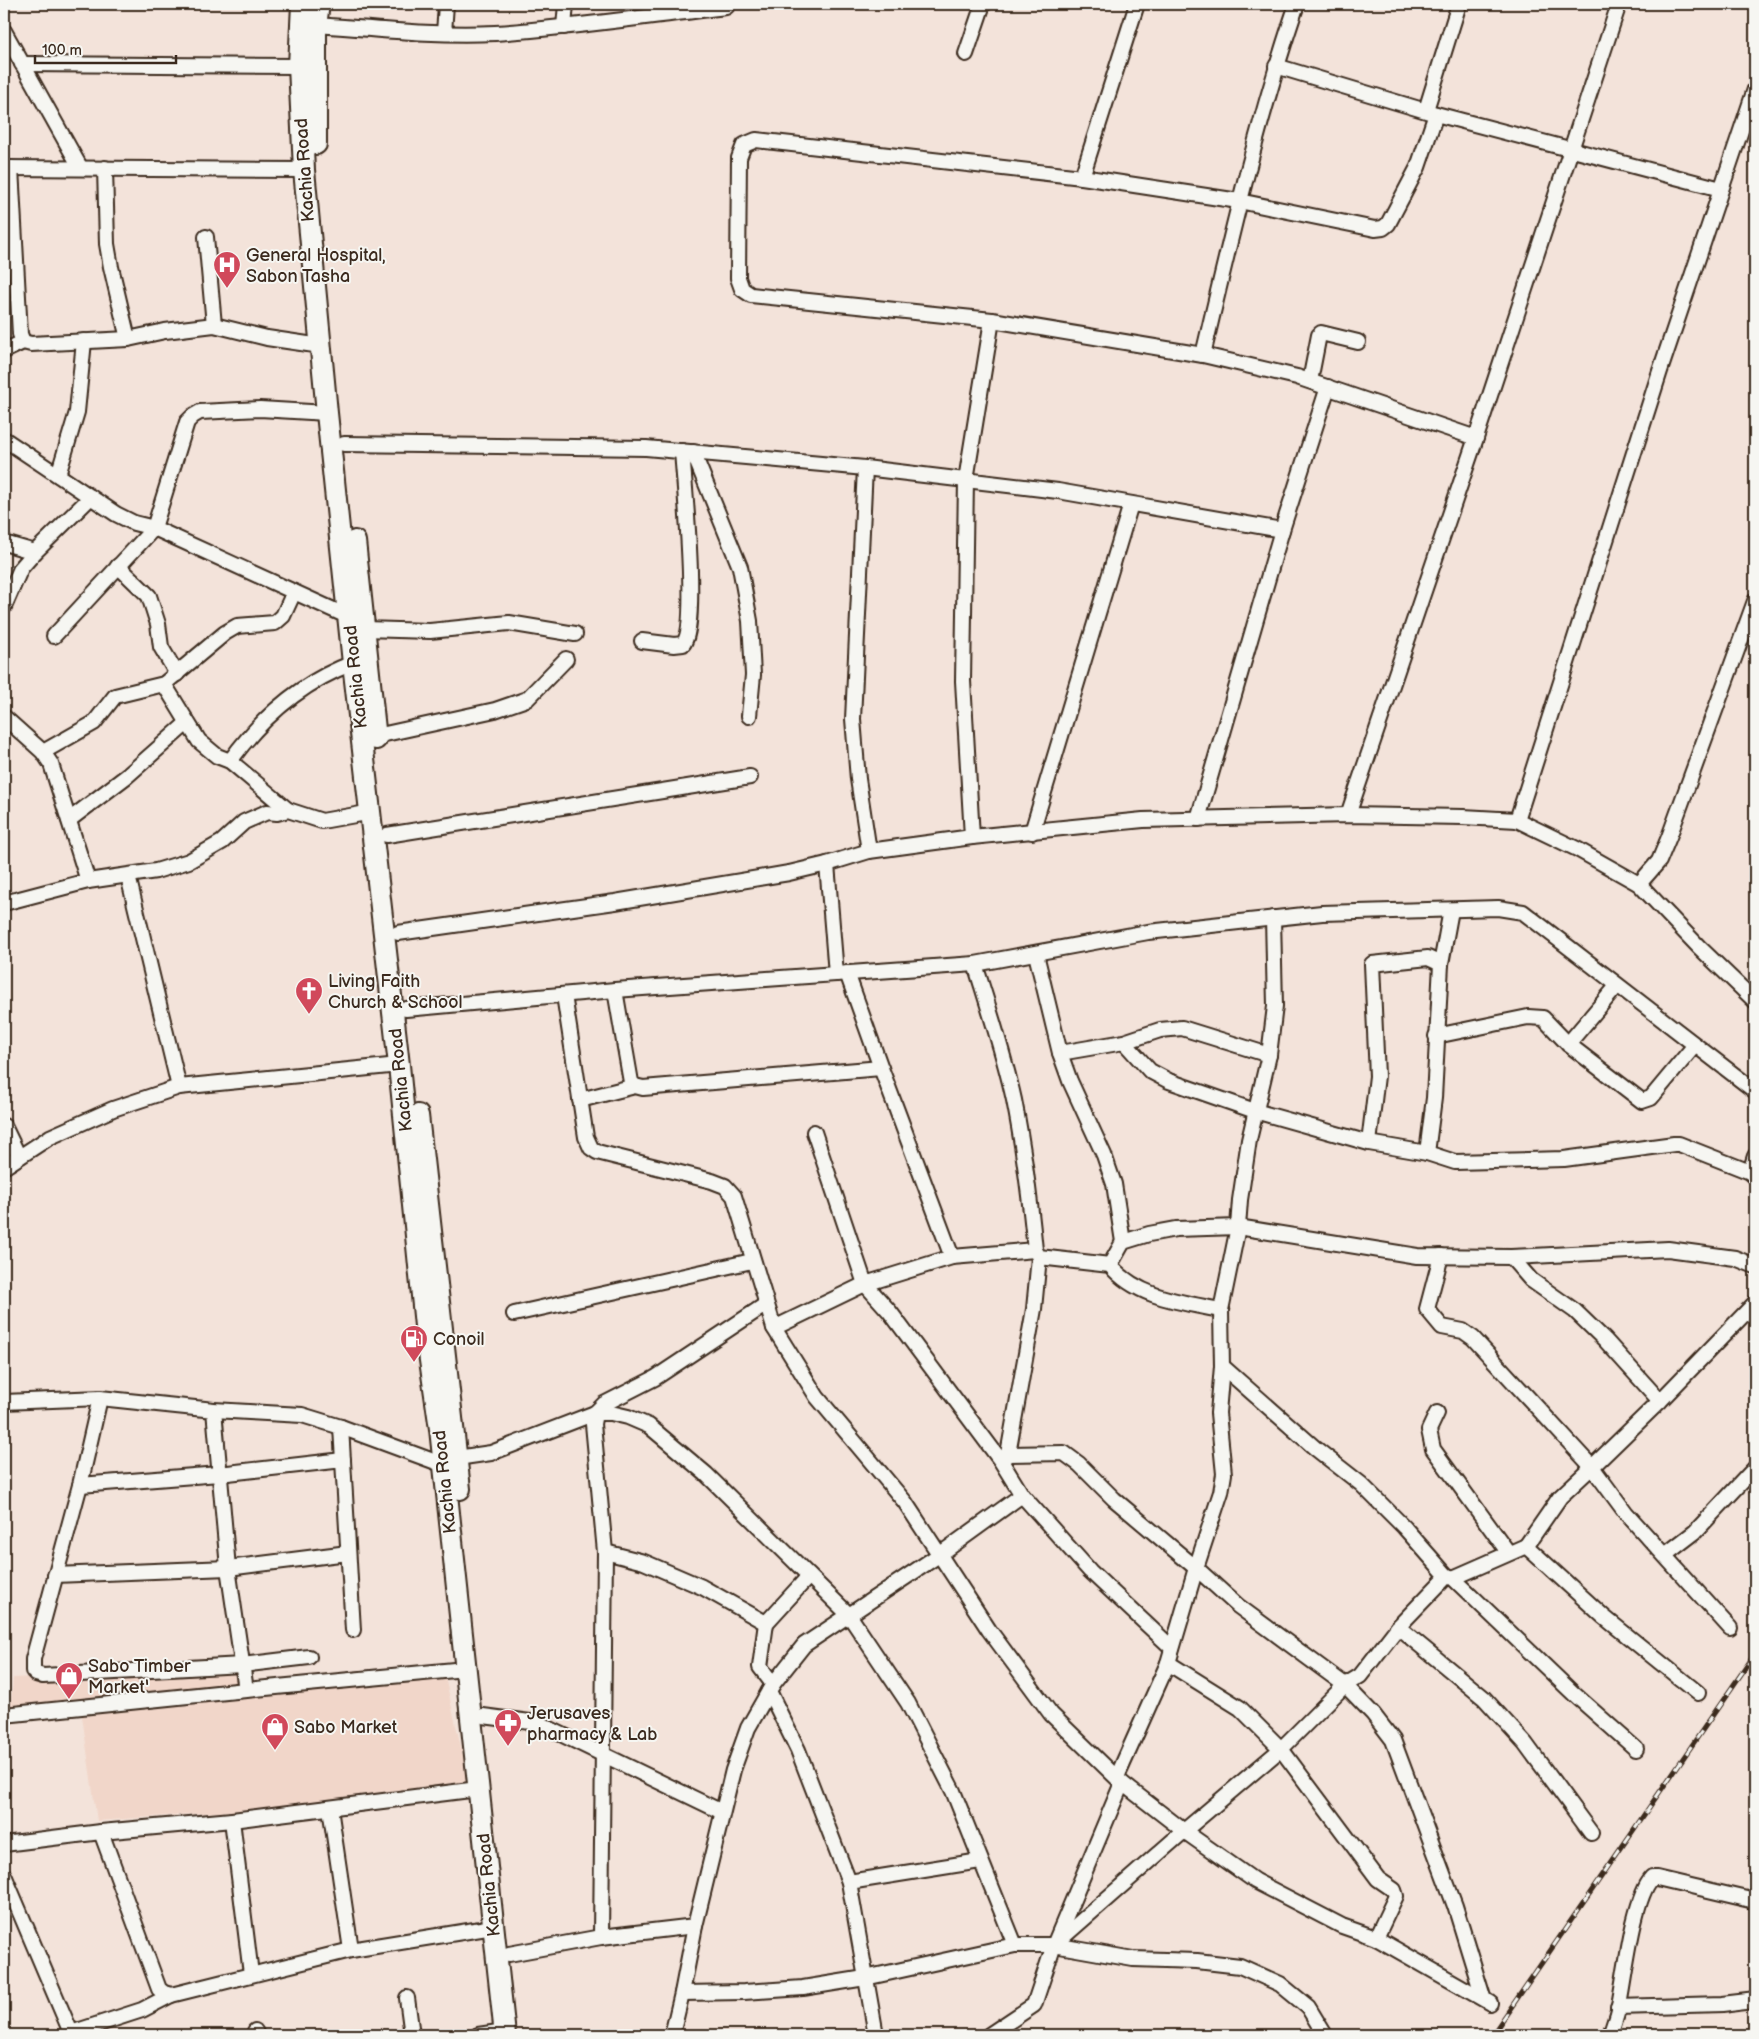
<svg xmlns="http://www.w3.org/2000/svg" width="1759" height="2039" font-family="'Balsamiq Sans',sans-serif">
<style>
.built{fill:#f1d6c9}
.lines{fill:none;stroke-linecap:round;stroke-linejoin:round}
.minor-casing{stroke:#3b2a1e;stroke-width:18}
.highway-casing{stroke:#3b2a1e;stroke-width:24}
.minor{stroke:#f6f6f2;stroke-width:14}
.highway{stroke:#f6f6f2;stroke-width:20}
.rail-casing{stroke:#3b2a1e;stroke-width:5}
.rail{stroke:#f6f6f2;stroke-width:3;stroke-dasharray:9;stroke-linecap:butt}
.labels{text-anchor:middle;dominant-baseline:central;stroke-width:4;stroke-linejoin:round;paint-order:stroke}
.street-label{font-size:18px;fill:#3b2a1e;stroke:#f6f6f2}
.poi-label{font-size:18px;fill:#3b2a1e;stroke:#f6f6f2;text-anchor:start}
</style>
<rect width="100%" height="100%" fill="#f3e3da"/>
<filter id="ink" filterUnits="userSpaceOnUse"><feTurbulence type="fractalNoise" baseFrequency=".02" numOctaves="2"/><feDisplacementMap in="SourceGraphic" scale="10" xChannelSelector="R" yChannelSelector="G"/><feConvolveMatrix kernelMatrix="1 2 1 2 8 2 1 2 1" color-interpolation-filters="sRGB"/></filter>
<g filter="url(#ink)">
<g class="built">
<polygon points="241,1668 243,1688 10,1713 13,1678"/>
<polygon points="445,1677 470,1787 232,1811 97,1821 82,1716"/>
</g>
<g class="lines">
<defs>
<g id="minor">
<polyline points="1137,4 1082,177 1239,201 1375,229 1383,228 1388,224 1418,167 1436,114"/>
<path d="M316,25C375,29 435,36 495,33C572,28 649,16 726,7L729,4"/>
<polyline points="564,27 566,4"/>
<polyline points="4,31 80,167"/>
<polyline points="444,33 446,4"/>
<polyline points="966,54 983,4"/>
<polyline points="22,64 299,66"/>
<polyline points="1276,66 1436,114 1721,189"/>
<polyline points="1426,110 1459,4"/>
<polyline points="4,168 304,170"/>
<polyline points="11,168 20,334 23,342"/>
<polyline points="105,168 107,244 111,267 128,339"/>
<polyline points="1082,177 756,140 744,145 739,158 738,278 742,289 751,295 992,320 1203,355 1297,377 1476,438"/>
<polyline points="206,237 214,325"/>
<polyline points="4,351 23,342 31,344 128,339 165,331 214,325 267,338 321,346"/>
<path d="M1203,355C1231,236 1258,119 1297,4"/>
<polyline points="1310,381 1319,335 1321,333 1358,342"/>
<polyline points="4,439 116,514 134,523 154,528 349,617"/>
<polyline points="344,444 646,448 865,468 1058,491 1282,530"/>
<polyline points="693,452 740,567 750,621 753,675 749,716"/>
<polyline points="865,468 853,719 858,779 869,851"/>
<polyline points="58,475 77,412 84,341"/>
<polyline points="4,543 35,552"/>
<polyline points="118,566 149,596 158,624 161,647 177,674"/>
<polyline points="4,607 21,568 35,552 91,497"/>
<polyline points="365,629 430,631 509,623 575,634"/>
<polyline points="54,636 154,528 187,422 193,416 200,412 260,409 327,413"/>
<path d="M642,641L674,645L683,644C699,627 684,481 682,451"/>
<polyline points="164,684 199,741 217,756 230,761 288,810"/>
<polyline points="4,717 43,752 51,764 88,881"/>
<polyline points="376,736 495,710 527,699 566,659"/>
<polyline points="43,752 94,723 115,696 164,684 225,633 237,626 275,623 283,616 294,592"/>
<path d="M230,761C262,717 302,682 353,663"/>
<polyline points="1348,815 1476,438 1619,4"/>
<polyline points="1198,819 1282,530 1328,387"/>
<polyline points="69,820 127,776 187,723"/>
<polyline points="1517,820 1660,371 1755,89"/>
<polyline points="1032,832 1131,504"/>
<polyline points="387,835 750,777"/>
<polyline points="972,837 963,681 966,480 992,320"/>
<polyline points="827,864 836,974"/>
<polyline points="128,876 179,1087"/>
<polyline points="1639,884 1659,861 1669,837 1755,601"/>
<polyline points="4,903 88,881 156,871 189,861 222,842 244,822 267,812 277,813 288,810 322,821 372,812"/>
<polyline points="398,933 615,902 789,873 827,864 869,851 972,837 1143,820 1348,815 1463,817 1517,820 1577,849 1639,884 1699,947 1755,1001"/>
<polyline points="1036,954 1060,1053 1070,1081 1104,1155 1114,1184 1123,1242"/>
<path d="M975,964C989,1009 1004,1054 1014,1100C1024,1150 1030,1199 1035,1250L1039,1257L1110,1265C1137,1298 1181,1302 1221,1310"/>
<polyline points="847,973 881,1068 952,1257"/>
<polyline points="615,990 631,1082 635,1086 643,1088 881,1068"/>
<polyline points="564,995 586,1137 591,1148 597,1152 712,1181 725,1186 734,1196 774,1328 817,1397 905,1502 989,1630 1051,1714 1122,1783 1184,1831 1255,1881 1342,1926 1376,1938 1490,2003"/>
<polyline points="406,1009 615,990 975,964 1148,932 1322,913 1498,908 1523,912 1755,1091"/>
<polyline points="1436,1036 1528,1017 1543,1018 1568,1044 1642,1101 1651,1098 1695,1045"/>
<polyline points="1124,1042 1150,1071 1169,1081 1255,1111 1369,1143 1427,1153 1455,1162 1564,1159 1674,1144 1679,1144 1750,1172 1755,1177"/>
<polyline points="1568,1044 1617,986"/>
<polyline points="1060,1053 1124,1042 1160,1030 1182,1028 1269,1055"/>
<polyline points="580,1100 635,1086"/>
<polyline points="4,1126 19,1157"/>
<polyline points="814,1132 865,1284 890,1312 1001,1461 1022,1495 1090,1571 1172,1648"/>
<polyline points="1369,1143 1377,1076 1372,964 1428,958 1441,964"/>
<polyline points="1427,1153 1434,1098 1441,964 1451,910"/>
<polyline points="4,1167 50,1137 113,1109 179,1087 399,1065"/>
<polyline points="1750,1172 1755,1156"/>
<polyline points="1441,1256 1427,1309 1442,1327 1463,1331 1473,1338 1592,1467 1660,1401 1755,1303"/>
<polyline points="1511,1257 1531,1280 1575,1311 1605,1340 1660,1401"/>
<polyline points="1110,1265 1123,1242 1149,1234 1176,1229 1238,1227 1417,1256 1511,1257 1668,1249 1735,1258 1755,1266"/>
<polyline points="514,1314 752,1261"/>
<polyline points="774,1328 865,1284 952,1257 1035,1250"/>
<polyline points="100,1398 80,1485 33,1659 33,1671 36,1674 43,1676 242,1665 309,1657"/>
<polyline points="4,1402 100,1398 214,1410 302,1415 341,1427 444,1465"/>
<polyline points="214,1410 228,1568 246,1690"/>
<polyline points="1437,1413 1429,1430 1433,1449 1508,1552"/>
<polyline points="341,1427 353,1630"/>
<polyline points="1008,1454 1064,1453 1079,1464 1114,1499 1196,1568 1221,1492 1224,1474 1218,1413 1222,1366 1221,1310 1238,1227 1240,1200 1249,1140 1269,1055 1275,1006 1273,918"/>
<polyline points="457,1458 491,1453 595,1413 604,1404 655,1378 765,1305"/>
<polyline points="1003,1459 1008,1454 1034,1309 1039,1257"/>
<polyline points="80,1485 219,1474 343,1460"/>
<polyline points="1526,1546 1560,1497 1592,1467 1626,1513 1730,1628"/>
<polyline points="605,1552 644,1562 702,1587 766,1623 809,1576"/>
<polyline points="1665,1555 1695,1532 1755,1468"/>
<polyline points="55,1575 228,1568 348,1553"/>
<polyline points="1447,1576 1453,1578 1574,1694 1636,1749"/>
<polyline points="1453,1578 1526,1546 1604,1617 1698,1693"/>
<polyline points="766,1623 760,1667 773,1684"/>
<polyline points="1398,1627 1484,1698 1525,1743 1591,1833"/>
<polyline points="1168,1663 1240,1708 1281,1749 1378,1879 1394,1890 1396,1896 1376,1938"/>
<polyline points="769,1691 798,1750 849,1882 876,2035"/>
<polyline points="4,1715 246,1690 465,1669"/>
<polyline points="483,1716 538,1723 722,1812"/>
<polyline points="1117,1777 1168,1663 1196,1568 1238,1606 1345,1685 1373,1714 1393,1740 1455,1906 1483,1997"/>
<polyline points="330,1808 351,1950"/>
<polyline points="232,1820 251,1974"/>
<polyline points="101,1832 159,1989 164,1993 171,1995 351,1950 493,1927"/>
<polyline points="4,1844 101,1832 232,1820 478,1789"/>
<polyline points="4,1875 72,2035"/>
<polyline points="849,1882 980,1861"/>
<polyline points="601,1937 605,1552 593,1424 595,1413 611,1413 628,1417 649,1426 706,1474 849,1615 908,1703 953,1791 1015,1945"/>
<polyline points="1054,1945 1184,1831 1281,1749 1345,1685 1360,1676 1398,1627 1447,1576 1404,1527 1361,1484 1315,1448 1222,1366"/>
<polyline points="509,1954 601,1937 695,1926"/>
<polyline points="682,1993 744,1992 803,1988 865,1978 1015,1945 1054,1945 1133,1959 1197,1961 1240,1966 1280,1984 1308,2007 1325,2035"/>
<polyline points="407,1998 412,2035"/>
<polyline points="1618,2007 1721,2004 1755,2000"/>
<polyline points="255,2031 257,2035"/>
<polyline points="71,2033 142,2010 171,1995"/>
<polyline points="478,2035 505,2031"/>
<polyline points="672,2035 682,1993 695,1926 733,1770 748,1728 773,1684 804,1645 939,1555 1022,1495"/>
<polyline points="989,2035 1034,2005 1054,1945 1122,1783"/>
<path d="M1610,2035C1613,2025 1617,2015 1619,2005C1625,1976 1633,1899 1652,1878H1657L1755,1901"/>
</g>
<g id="highway">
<polyline points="302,4 299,66 304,170 327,413 353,663 399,1065 425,1326 440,1429 505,2035"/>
<polyline points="316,144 316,25 319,4"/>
<polyline points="355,541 376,739"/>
<polyline points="418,1115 460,1489"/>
</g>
</defs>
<use href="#minor" class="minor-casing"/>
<use href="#highway" class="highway-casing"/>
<use href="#minor" class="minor"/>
<use href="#highway" class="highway"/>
<defs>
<polyline id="rail" points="1492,2035 1755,1654"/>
</defs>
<use href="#rail" class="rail-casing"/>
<use href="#rail" class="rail"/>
</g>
</g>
<defs>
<symbol id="hospital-pin" viewBox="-11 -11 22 30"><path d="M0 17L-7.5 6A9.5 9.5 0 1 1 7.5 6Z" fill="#d1495b" stroke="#f6f6f2"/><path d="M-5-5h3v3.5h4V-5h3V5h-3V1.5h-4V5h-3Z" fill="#fff"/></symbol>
<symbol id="church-pin" viewBox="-11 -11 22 30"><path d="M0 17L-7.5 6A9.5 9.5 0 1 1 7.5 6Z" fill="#d1495b" stroke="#f6f6f2"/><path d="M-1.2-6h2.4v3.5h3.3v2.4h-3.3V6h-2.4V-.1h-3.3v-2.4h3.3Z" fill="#fff"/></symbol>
<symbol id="fuel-pin" viewBox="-11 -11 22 30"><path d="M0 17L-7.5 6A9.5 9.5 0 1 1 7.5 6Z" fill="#d1495b" stroke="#f6f6f2"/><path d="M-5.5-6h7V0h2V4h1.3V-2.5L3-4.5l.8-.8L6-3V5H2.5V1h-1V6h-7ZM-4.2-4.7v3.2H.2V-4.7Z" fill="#fff"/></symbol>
<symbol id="shop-pin" viewBox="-11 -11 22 30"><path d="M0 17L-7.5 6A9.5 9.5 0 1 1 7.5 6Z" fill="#d1495b" stroke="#f6f6f2"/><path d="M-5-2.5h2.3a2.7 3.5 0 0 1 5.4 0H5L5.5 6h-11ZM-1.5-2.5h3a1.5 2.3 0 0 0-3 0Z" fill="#fff"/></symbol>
<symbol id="pharmacy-pin" viewBox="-11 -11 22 30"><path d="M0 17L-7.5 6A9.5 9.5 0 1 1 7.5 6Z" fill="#d1495b" stroke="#f6f6f2"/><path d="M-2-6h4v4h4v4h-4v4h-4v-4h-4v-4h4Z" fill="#fff"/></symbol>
</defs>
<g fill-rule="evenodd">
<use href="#hospital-pin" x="211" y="249" width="32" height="43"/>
<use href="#church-pin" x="293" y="975" width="32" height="43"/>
<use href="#fuel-pin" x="398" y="1323" width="32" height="43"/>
<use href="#shop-pin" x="53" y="1660" width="32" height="43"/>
<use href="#pharmacy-pin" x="492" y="1707" width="32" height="43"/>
<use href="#shop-pin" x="259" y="1711" width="32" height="43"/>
</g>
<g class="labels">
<g class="street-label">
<text transform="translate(305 170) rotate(-94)">Kachia Road</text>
<text transform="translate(356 677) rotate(-96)">Kachia Road</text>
<text transform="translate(401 1080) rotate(-96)">Kachia Road</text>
<text transform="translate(445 1482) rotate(-96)">Kachia Road</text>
<text transform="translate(489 1885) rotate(-96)">Kachia Road</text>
</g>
<g class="poi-label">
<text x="246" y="255">General Hospital,<tspan x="246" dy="21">Sabon Tasha</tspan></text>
<text x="328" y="981">Living Faith<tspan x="328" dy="21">Church &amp; School</tspan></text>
<text x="433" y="1339">Conoil</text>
<text x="88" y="1666">Sabo Timber<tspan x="88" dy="21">Market'</tspan></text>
<text x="527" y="1713">Jerusaves<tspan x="527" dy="21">pharmacy &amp; Lab</tspan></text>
<text x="294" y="1727">Sabo Market</text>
</g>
</g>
<rect width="1759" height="2039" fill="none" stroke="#f6f6f2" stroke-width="20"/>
<rect x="10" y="10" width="1739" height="2019" fill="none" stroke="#3b2a1e" stroke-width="2" filter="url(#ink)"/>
<path d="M35 55v8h141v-8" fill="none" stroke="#3b2a1e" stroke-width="2.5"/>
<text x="42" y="55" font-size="15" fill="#3b2a1e" stroke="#f6f6f2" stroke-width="4" paint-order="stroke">100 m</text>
</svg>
